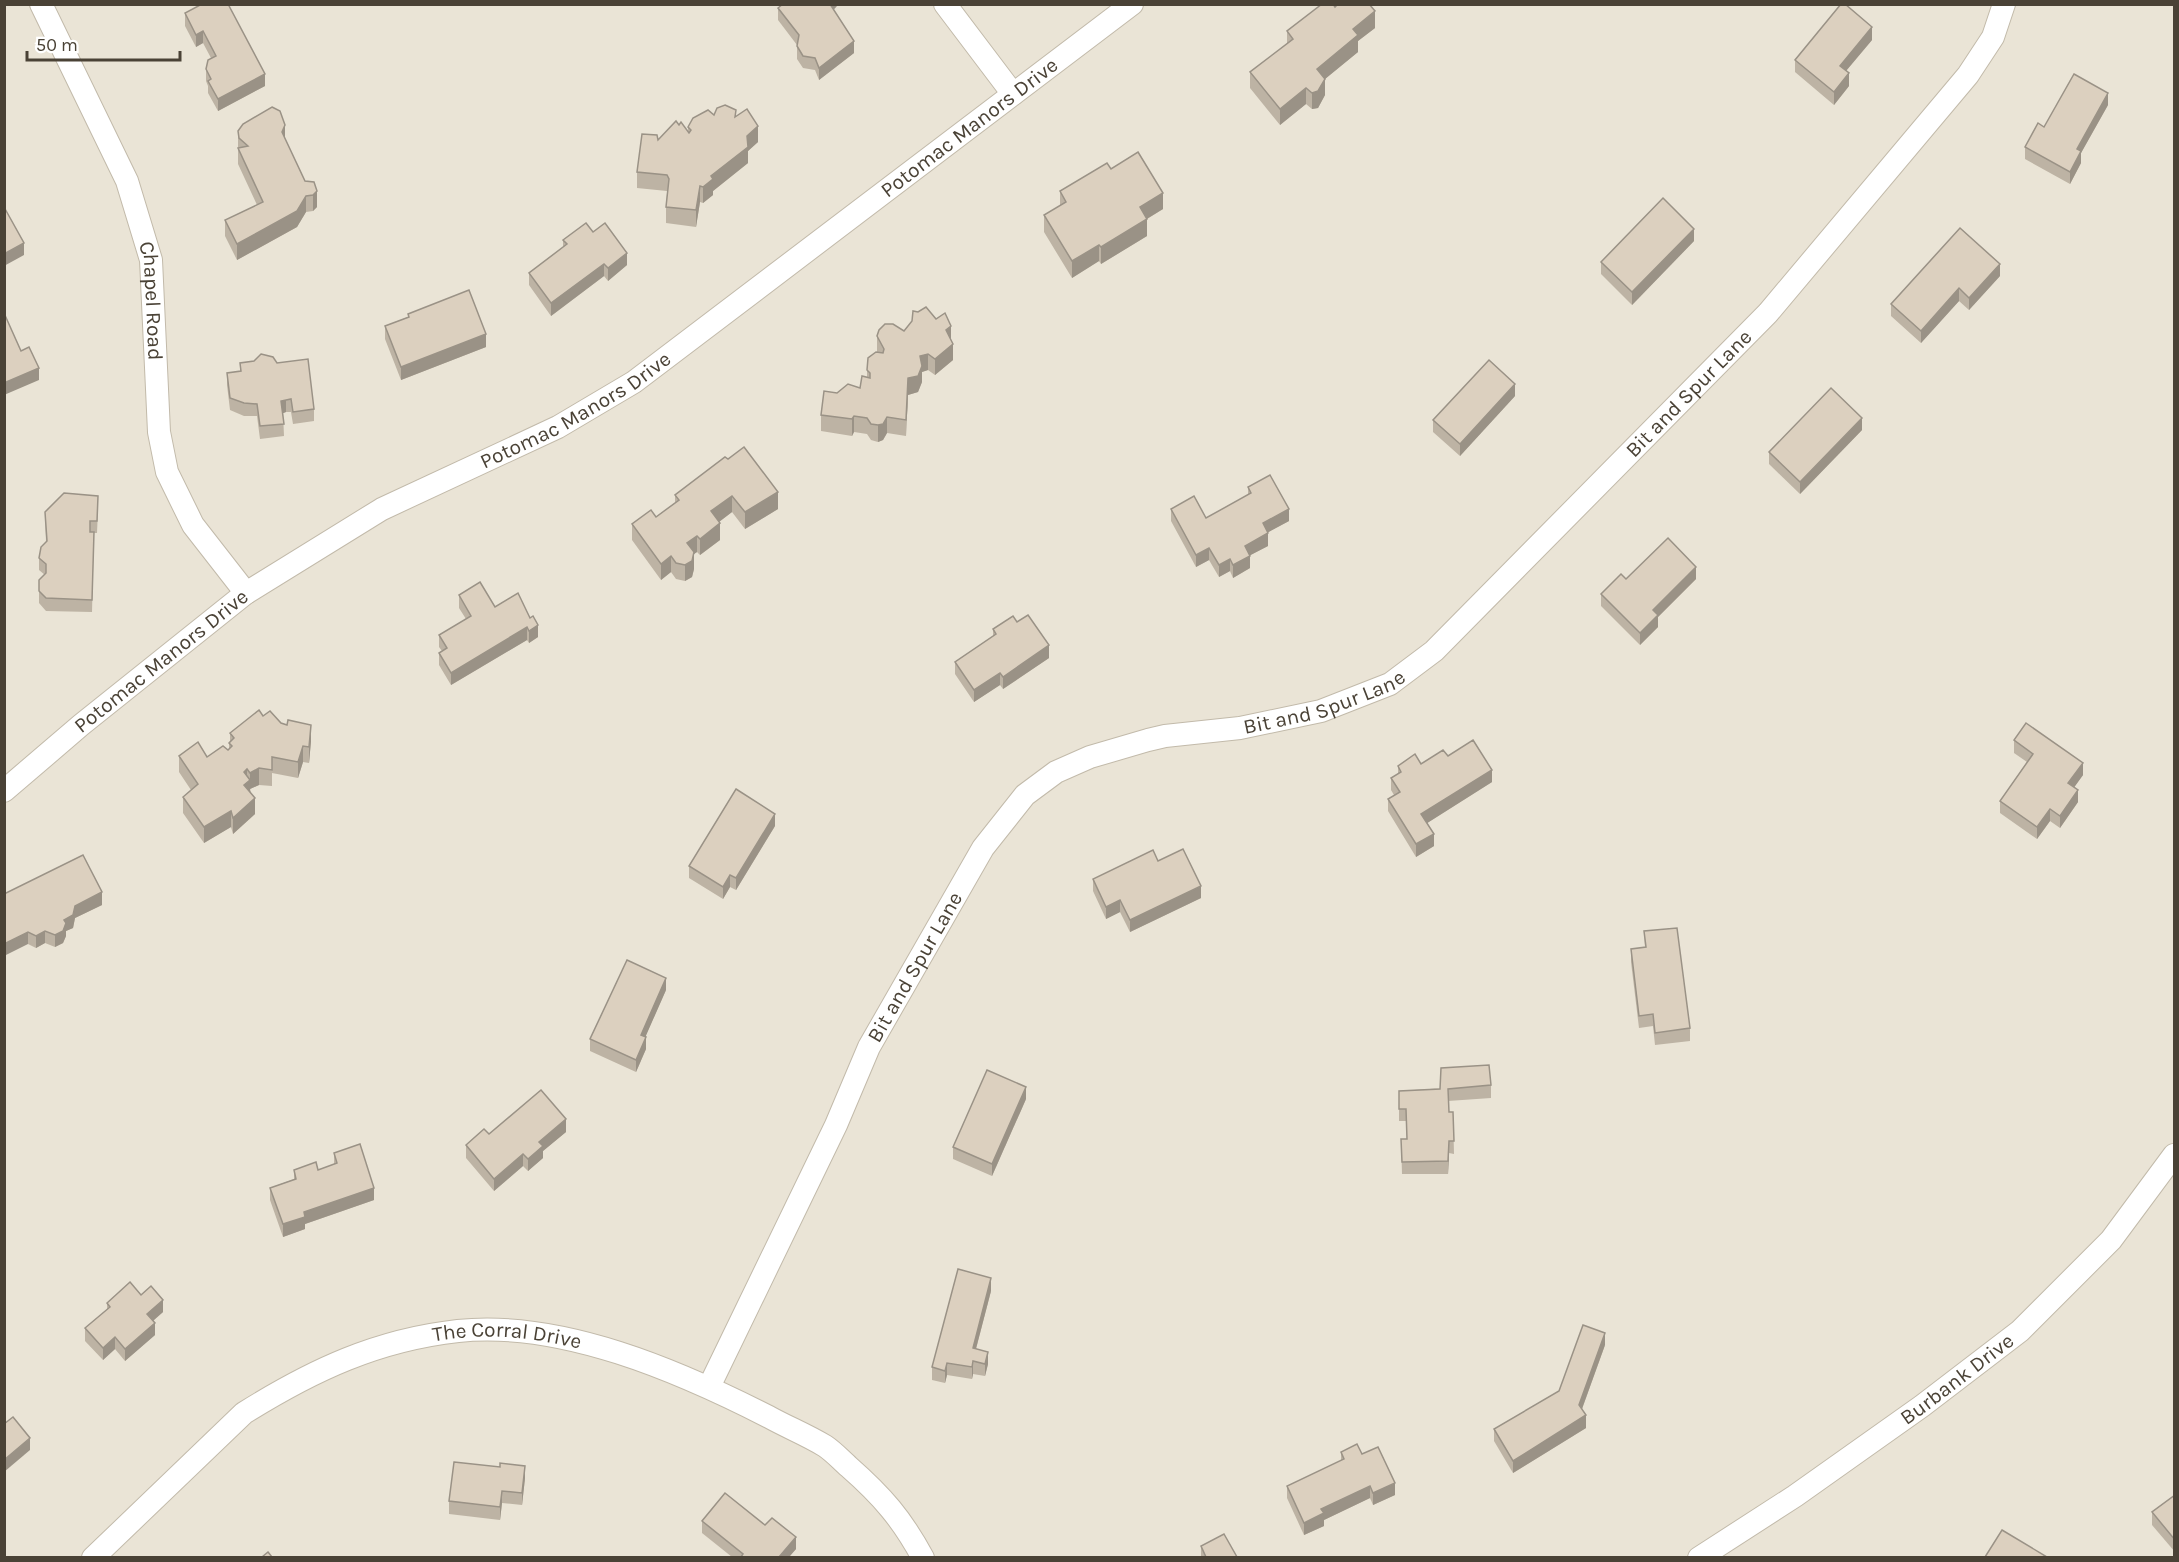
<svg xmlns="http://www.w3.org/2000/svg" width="2179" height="1562" font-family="Karla,sans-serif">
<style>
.residential{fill:#eae4d6}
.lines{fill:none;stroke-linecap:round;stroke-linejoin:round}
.minor-casing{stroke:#c2baaa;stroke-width:24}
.minor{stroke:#fff;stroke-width:22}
.wall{fill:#bdb3a4}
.shaded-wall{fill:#9a9286}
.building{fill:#dcd0bf;stroke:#9a9286;stroke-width:1.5}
.labels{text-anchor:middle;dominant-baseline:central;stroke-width:5;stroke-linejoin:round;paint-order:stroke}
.street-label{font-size:21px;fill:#4a4236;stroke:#fff}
</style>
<rect width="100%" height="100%" fill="#f6f2e8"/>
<rect class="residential" x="5" y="5" width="2169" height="1552"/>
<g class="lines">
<defs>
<g id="minor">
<path id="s1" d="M41,4L127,181L151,260L159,432L167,472L193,525L246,593"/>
<polyline points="945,4 1013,94"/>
<path id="s2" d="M4,791L81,725L246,593L382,509L558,427L634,382L1132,4"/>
<path id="s3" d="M709,1387L836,1125L869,1047L983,848L1025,795L1056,772L1090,757L1148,740L1165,736L1240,728L1321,711L1390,684L1434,651L1768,313L1968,75L1993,37L2004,4"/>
<path id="s4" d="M93,1558L244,1413C313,1370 377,1340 458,1331C561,1320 679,1371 769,1417C787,1427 807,1435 825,1446C834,1452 841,1460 849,1467C882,1496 902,1519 923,1558"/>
<path id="s5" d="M1699,1558L1795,1496L1922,1406L2020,1331L2111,1240L2174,1155"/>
</g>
</defs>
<use href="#minor" class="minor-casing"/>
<use href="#minor" class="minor"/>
</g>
<g class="wall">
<polygon points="837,4 833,10 854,53 819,80 815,70 803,68 797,59 797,45 778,20 778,8"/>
<polygon points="1335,7 1375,28 1358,41 1358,52 1325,79 1325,95 1318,108 1312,109 1306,104 1280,125 1250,88 1250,72 1287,44 1287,31"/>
<polygon points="185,13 265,86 218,111 208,93 208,86 206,81 206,69 211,58 203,43 196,47 185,26"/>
<polygon points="1872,40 1846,71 1849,86 1834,105 1795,72 1795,60"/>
<polygon points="2108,105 2081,153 2081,163 2070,184 2025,159 2025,147 2044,127"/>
<polygon points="714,115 736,116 758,142 748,151 748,163 713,191 713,195 703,203 700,202 696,227 666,223 666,207 667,193 667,191 637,188 637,172 658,140 679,125 688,131 688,127"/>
<polygon points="238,131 285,139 305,181 314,182 317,207 313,211 306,212 297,227 237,260 225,236 225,220 257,205 238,164"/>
<polygon points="1111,169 1163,209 1147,219 1147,236 1101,264 1099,261 1072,278 1044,232 1044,215 1060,206 1060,191"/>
<polygon points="563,240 627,265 608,281 604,276 551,316 529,285 529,273 563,247"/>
<polygon points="1694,241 1632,305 1601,274 1601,262"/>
<polygon points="2000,276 1969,310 1959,301 1921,343 1891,316 1891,304"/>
<polygon points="408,314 486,347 401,380 385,339 385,326 408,317"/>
<polygon points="912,321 951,340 953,360 935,375 928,370 922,372 922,382 918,392 908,395 906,436 887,433 883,440 878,442 871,440 867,434 854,432 852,436 821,431 821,415 837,393 860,388 867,377 867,370 877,352 877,336 904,331"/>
<polygon points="240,363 314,409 314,421 293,424 291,412 286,412 283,413 284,436 260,439 257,416 244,416 230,410 227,385 227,373 240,371"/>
<polygon points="1515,396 1460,456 1433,432 1433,420"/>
<polygon points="1862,430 1800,494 1769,464 1769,452"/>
<polygon points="725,457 778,509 745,529 732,512 719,522 720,540 700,555 697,552 694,554 694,569 692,577 685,581 676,579 671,572 661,580 632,540 632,524 656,517 675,503 675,495"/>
<polygon points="1248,487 1289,521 1268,532 1268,546 1250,555 1250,568 1233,578 1230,571 1219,577 1209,560 1196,567 1171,521 1171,509 1206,518 1248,495"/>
<polygon points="98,509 97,533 94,533 92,612 46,611 39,603 39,580 45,575 39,570 39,558 46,542 45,512"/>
<polygon points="1626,579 1696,579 1658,617 1658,627 1640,645 1601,606 1601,594"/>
<polygon points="518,593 538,637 529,643 527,640 451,685 439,665 439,653 442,651 439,647 439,635 466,619 459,608 459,595 495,607"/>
<polygon points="1017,622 1049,658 1003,689 1000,685 974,702 955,674 955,662 993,636 993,629"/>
<polygon points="263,716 281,723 311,741 309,763 303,762 298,778 272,773 272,786 259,785 250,789 250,788 255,814 233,834 231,827 204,843 183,813 183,797 191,790 179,772 179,756 207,757 228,750 229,749 229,743 230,741 230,733"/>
<polygon points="2014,740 2083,775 2074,787 2078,802 2060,828 2050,821 2037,839 2000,813 2000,801 2027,762 2014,753"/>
<polygon points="1448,756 1492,782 1427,823 1434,846 1416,857 1388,811 1388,799 1394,795 1391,790 1391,778 1398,774 1398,766 1421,764"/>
<polygon points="775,826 736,890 730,887 723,899 689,878 689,866"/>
<polygon points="1158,861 1201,898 1130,932 1120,912 1106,919 1093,891 1093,879"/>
<polygon points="4,894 102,905 75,918 73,928 66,931 66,936 63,943 55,947 45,943 36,948 28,944"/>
<polygon points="1644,931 1690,1028 1690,1041 1655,1045 1653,1026 1639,1028 1631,962 1631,949 1645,948"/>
<polygon points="666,990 645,1037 646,1049 636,1072 590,1051 590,1039"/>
<polygon points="1491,1085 1491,1098 1448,1101 1449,1112 1453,1112 1454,1154 1449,1153 1448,1174 1402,1174 1401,1139 1407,1139 1406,1121 1399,1121 1399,1091"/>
<polygon points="1026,1099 992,1176 953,1159 953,1147"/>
<polygon points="566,1132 543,1151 543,1158 528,1171 523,1166 494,1191 466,1158 466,1145 489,1134"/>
<polygon points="334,1153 374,1200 305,1224 305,1229 283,1237 270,1200 270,1188 294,1179 294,1170 318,1170 334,1164"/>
<polygon points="991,1291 976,1349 988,1364 985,1376 973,1374 972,1379 947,1375 945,1383 932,1380 932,1367"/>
<polygon points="141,1295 163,1312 153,1321 155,1335 125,1361 115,1349 103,1360 85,1341 85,1328 107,1310 107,1303"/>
<polygon points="1605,1345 1582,1409 1586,1428 1513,1473 1494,1441 1494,1429 1559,1391"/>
<polygon points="1341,1452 1362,1454 1395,1495 1373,1505 1370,1498 1324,1520 1324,1526 1304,1535 1287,1498 1287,1486 1341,1461"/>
<polygon points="525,1478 522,1505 502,1503 500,1520 449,1514 449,1501"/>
<polygon points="2175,1495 2175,1552 2152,1525 2152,1512"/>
<polygon points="702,1521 796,1549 789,1557 732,1557 702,1533"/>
<polygon points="1201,1546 1237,1557 1201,1557"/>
</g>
<g class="shaded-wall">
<polygon points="829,4 837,4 837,6 829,15"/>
<polygon points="1375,11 1375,28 1358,41 1358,52 1325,79 1325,95 1318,108 1312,109 1312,93 1317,69 1353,29"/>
<polygon points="1872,27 1872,40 1840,78 1840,66"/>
<polygon points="203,31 203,43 196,47 196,35"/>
<polygon points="854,41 854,53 819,80 819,68"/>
<polygon points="1849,73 1849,86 1834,105 1834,92"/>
<polygon points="265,74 265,86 218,111 218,99"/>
<polygon points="1306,88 1306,104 1280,125 1280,109"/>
<polygon points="2108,93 2108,105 2081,153 2081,163 2070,184 2070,172 2077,149"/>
<polygon points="285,125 285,141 282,132"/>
<polygon points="758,126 758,142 748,151 748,163 713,191 713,195 703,203 703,187 711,176 747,136"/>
<polygon points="700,186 700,202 696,227 696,210"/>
<polygon points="317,191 317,207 313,211 313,195"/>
<polygon points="1163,193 1163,209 1140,223 1140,207"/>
<polygon points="306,196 306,212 297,227 237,260 237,244"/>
<polygon points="1147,219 1147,236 1101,264 1101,247"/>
<polygon points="1694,229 1694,241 1632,305 1632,292"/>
<polygon points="24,243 24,255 4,266 4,254"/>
<polygon points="1099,245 1099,261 1072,278 1072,261"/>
<polygon points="627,253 627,265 608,281 608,268"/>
<polygon points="604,264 604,276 551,316 551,303"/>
<polygon points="2000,264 2000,276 1969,310 1969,298"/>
<polygon points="1959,288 1959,301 1921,343 1921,331"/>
<polygon points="951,326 951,343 946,330"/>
<polygon points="486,334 486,347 401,380 401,367"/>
<polygon points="953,344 953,360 935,375 935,359"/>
<polygon points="928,354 928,370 922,372 922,382 918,392 908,395 906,436 908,378 920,356"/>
<polygon points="39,368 39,380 4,395 4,383"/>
<polygon points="1515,384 1515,396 1460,456 1460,444"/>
<polygon points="286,400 286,412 281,414 281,401"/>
<polygon points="854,416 854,432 852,436 852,419"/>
<polygon points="887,417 887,433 883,440 878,442 878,425"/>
<polygon points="1862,418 1862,430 1800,494 1800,482"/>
<polygon points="778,492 778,509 745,529 745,512"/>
<polygon points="732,496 732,512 711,528 711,511"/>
<polygon points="1289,509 1289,521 1263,535 1263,523"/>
<polygon points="720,523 720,540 700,555 700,539"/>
<polygon points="1268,533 1268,546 1245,558 1245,546"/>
<polygon points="697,536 697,552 694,554 694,569 692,577 685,581 685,565 687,543"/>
<polygon points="1209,548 1209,560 1196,567 1196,555"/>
<polygon points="671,556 671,572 661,580 661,564"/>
<polygon points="1250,556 1250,568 1233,578 1233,565"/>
<polygon points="1230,559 1230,571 1219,577 1219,565"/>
<polygon points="1696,567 1696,579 1658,617 1658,627 1640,645 1640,633 1653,610"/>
<polygon points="538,625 538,637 529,643 529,631"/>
<polygon points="527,627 527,640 451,685 451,673"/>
<polygon points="1049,645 1049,658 1003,689 1003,677"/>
<polygon points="1000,673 1000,685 974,702 974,690"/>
<polygon points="311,725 311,741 309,763 309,747"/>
<polygon points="303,746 303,762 298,778 298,762"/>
<polygon points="2083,763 2083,775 2068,796 2068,783"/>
<polygon points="259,768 259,785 250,789 250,773"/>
<polygon points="247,769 247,783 250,780 250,796 244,802 244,772"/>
<polygon points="1492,770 1492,782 1421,827 1421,814"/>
<polygon points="2078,790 2078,802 2060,828 2060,816"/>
<polygon points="255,798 255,814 233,834 233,818"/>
<polygon points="2050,809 2050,821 2037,839 2037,827"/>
<polygon points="231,811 231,827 204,843 204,827"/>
<polygon points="775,814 775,826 736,890 736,878"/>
<polygon points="1434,834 1434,846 1416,857 1416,844"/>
<polygon points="730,875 730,887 723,899 723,887"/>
<polygon points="1201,886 1201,898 1130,932 1130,920"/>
<polygon points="102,892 102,905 75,918 73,928 66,931 66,936 63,943 55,947 55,935 64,920 75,906"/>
<polygon points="1120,900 1120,912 1106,919 1106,907"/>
<polygon points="45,931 45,943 36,948 36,936"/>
<polygon points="28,932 28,944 4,956 4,944"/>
<polygon points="666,978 666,990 641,1047 641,1035"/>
<polygon points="646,1037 646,1049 636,1072 636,1060"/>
<polygon points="1026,1087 1026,1099 992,1176 992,1164"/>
<polygon points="566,1119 566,1132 543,1151 543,1158 528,1171 528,1159 539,1142"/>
<polygon points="1449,1141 1449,1153 1448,1174 1448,1161"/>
<polygon points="523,1154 523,1166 494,1191 494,1179"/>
<polygon points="374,1188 374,1200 305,1224 305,1229 283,1237 283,1224 304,1212"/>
<polygon points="991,1278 991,1291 973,1360 973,1348"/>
<polygon points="163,1300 163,1312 147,1326 147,1314"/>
<polygon points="155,1323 155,1335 125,1361 125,1349"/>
<polygon points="1605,1333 1605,1345 1579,1417 1579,1405"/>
<polygon points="115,1337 115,1349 103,1360 103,1348"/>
<polygon points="988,1352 988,1364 985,1376 985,1364"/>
<polygon points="973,1361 973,1374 972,1379 972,1367"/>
<polygon points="947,1363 947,1375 945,1383 945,1371"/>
<polygon points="1586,1415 1586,1428 1513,1473 1513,1461"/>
<polygon points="30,1438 30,1450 4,1472 4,1460"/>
<polygon points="525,1466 525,1478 522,1505 522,1493"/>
<polygon points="1395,1483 1395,1495 1373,1505 1373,1493"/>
<polygon points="1370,1486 1370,1498 1324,1520 1324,1526 1304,1535 1304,1523 1321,1509"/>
<polygon points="502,1491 502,1503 500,1520 500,1507"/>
<polygon points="796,1537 796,1549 789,1557 779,1557"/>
</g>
<g class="building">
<polygon points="202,4 228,4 265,74 218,99 208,81 211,79 206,69 208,60 216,56 203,31 196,35 185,13"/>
<polygon points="783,4 830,4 854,41 819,68 815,58 803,56 797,46 799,35 778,8"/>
<polygon points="1322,4 1333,4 1335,7 1338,4 1369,4 1375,11 1353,29 1358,35 1317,69 1325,79 1318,91 1312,93 1306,88 1280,109 1250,72 1293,39 1287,31"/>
<polygon points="1841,4 1845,4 1872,27 1840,66 1849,73 1834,92 1795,60"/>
<polygon points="2074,74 2108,93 2077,149 2081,151 2070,172 2025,147 2038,123 2044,127"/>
<polygon points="725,105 736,110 735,117 747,109 758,126 747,136 748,147 711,176 713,179 703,187 700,186 696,210 666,207 669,179 667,175 637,172 642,134 657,135 658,140 676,121 679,125 681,122 689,133 691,130 688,127 693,118 708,110 714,115 717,108"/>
<polygon points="272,107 280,111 285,125 282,132 305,181 314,182 317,191 313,195 306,196 297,211 237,244 225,220 263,202 238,148 248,146 239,138 238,131 243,124"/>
<polygon points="1138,152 1163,193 1140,207 1147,219 1101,247 1099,245 1072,261 1044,215 1066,202 1060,191 1107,163 1111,169"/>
<polygon points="1663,198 1694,229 1632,292 1601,262"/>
<polygon points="4,207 24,243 4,254"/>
<polygon points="586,223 593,232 605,223 627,253 608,268 604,264 551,303 529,273 567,244 563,240"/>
<polygon points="1960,228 2000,264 1969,298 1959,288 1921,331 1891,304"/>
<polygon points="469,290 486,334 401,367 385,326 409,317 408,314"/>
<polygon points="926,307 936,319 945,313 951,326 946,330 953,344 935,359 928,354 920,356 922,366 918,376 908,378 906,420 887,417 883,424 878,425 871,424 867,418 854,416 852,419 821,415 824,391 837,393 848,384 860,388 862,376 870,378 870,373 867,370 868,358 876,352 883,353 884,349 877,336 879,330 885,324 893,324 904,331 912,321 913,311 918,312"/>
<polygon points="4,313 21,351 29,347 39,368 4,383"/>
<polygon points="261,354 273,357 277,363 308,359 314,409 293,412 291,399 281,401 284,424 260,426 257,404 244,403 230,398 227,373 241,371 240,363 254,361"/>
<polygon points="1489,360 1515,384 1460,444 1433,420"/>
<polygon points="1831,388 1862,418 1800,482 1769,452"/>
<polygon points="744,447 778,492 745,512 732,496 711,511 720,523 700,539 697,536 687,543 694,552 692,561 685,565 676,563 671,556 661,564 632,524 651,510 656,517 679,500 675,495 725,457 728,459"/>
<polygon points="1270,475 1289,509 1263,523 1268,533 1245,546 1250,556 1233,565 1230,559 1219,565 1209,548 1196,555 1171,509 1194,496 1206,518 1251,493 1248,487"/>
<polygon points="64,493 98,496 97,521 90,521 90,532 94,532 92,600 46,598 39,591 39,580 46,573 46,564 39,558 41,547 47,541 45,512"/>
<polygon points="1668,538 1696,567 1653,610 1658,615 1640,633 1601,594 1621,574 1626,579"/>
<polygon points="480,582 495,607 518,593 530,618 533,616 538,625 529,631 527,627 451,673 439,653 447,648 439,635 471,616 459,595"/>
<polygon points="1028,615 1049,645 1003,677 1000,673 974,690 955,662 996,634 993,629 1013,616 1017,622"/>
<polygon points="259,710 263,716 270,711 281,723 287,725 288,720 311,725 309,747 303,746 298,762 272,757 272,770 259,768 250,773 247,769 244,772 250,780 244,785 255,798 233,818 231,811 204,827 183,797 198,784 179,756 198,742 207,757 223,746 228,750 232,746 229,743 234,738 230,733"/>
<polygon points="2026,723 2083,763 2068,783 2078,790 2060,816 2050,809 2037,827 2000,801 2033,754 2014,740"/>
<polygon points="1473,740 1492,770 1421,814 1434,834 1416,844 1388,799 1400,792 1391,778 1401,772 1398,766 1415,754 1421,764 1443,750 1448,756"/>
<polygon points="736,789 775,814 736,878 730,875 723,887 689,866"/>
<polygon points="1183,849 1201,886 1130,920 1120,900 1106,907 1093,879 1153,850 1158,861"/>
<polygon points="83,855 102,892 75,906 73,915 64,920 66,923 63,931 55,935 45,931 36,936 28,932 4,944 4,894"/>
<polygon points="1677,928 1690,1028 1655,1033 1653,1014 1639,1016 1631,949 1646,947 1644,931"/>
<polygon points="627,960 666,978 641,1035 646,1037 636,1060 590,1039"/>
<polygon points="1489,1065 1491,1085 1448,1089 1449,1112 1453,1112 1454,1141 1449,1141 1448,1161 1402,1162 1401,1139 1407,1139 1406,1109 1399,1109 1399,1091 1440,1089 1441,1068"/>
<polygon points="987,1070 1026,1087 992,1164 953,1147"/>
<polygon points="541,1090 566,1119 539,1142 543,1146 528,1159 523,1154 494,1179 466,1145 484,1129 489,1134"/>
<polygon points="360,1144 374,1188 304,1212 305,1217 283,1224 270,1188 296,1179 294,1170 316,1162 318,1170 337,1163 334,1153"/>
<polygon points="958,1269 991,1278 973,1348 988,1352 985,1364 973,1361 972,1367 947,1363 945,1371 932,1367"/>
<polygon points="130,1282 141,1295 151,1286 163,1300 147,1314 155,1323 125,1349 115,1337 103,1348 85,1328 110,1307 107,1303"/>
<polygon points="1583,1325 1605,1333 1579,1405 1586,1415 1513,1461 1494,1429 1559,1391"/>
<polygon points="13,1417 30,1438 4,1460 4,1424"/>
<polygon points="1357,1444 1362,1454 1378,1447 1395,1483 1373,1493 1370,1486 1321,1509 1324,1513 1304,1523 1287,1486 1344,1459 1341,1452"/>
<polygon points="454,1462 500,1467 500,1463 525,1466 522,1493 502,1491 500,1507 449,1501"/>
<polygon points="725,1493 765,1525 772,1518 796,1537 779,1557 741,1557 743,1554 702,1521"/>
<polygon points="2175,1495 2175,1540 2152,1512"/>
<polygon points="2002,1530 2047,1557 1985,1557"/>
<polygon points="1224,1534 1237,1557 1206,1557 1201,1546"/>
<polygon points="268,1552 272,1557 262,1557"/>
</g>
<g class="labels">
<g class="street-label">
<text stroke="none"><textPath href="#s2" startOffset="1176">Potomac Manors Drive</textPath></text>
<text stroke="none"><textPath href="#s1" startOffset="320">Chapel Road</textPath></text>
<text stroke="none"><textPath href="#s3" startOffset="1476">Bit and Spur Lane</textPath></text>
<text stroke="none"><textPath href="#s2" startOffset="690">Potomac Manors Drive</textPath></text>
<text stroke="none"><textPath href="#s2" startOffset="204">Potomac Manors Drive</textPath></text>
<text stroke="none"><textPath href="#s3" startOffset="990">Bit and Spur Lane</textPath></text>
<text stroke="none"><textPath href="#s3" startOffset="468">Bit and Spur Lane</textPath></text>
<text stroke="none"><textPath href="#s4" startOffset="490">The Corral Drive</textPath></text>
<text stroke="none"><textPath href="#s5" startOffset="314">Burbank Drive</textPath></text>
</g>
</g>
<rect width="2179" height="1562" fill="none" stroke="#4a4236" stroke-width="12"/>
<path d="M27 51v9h153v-9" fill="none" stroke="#4a4236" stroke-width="3"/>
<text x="36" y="51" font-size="18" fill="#4a4236" stroke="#ffffff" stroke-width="4.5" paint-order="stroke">50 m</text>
</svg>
